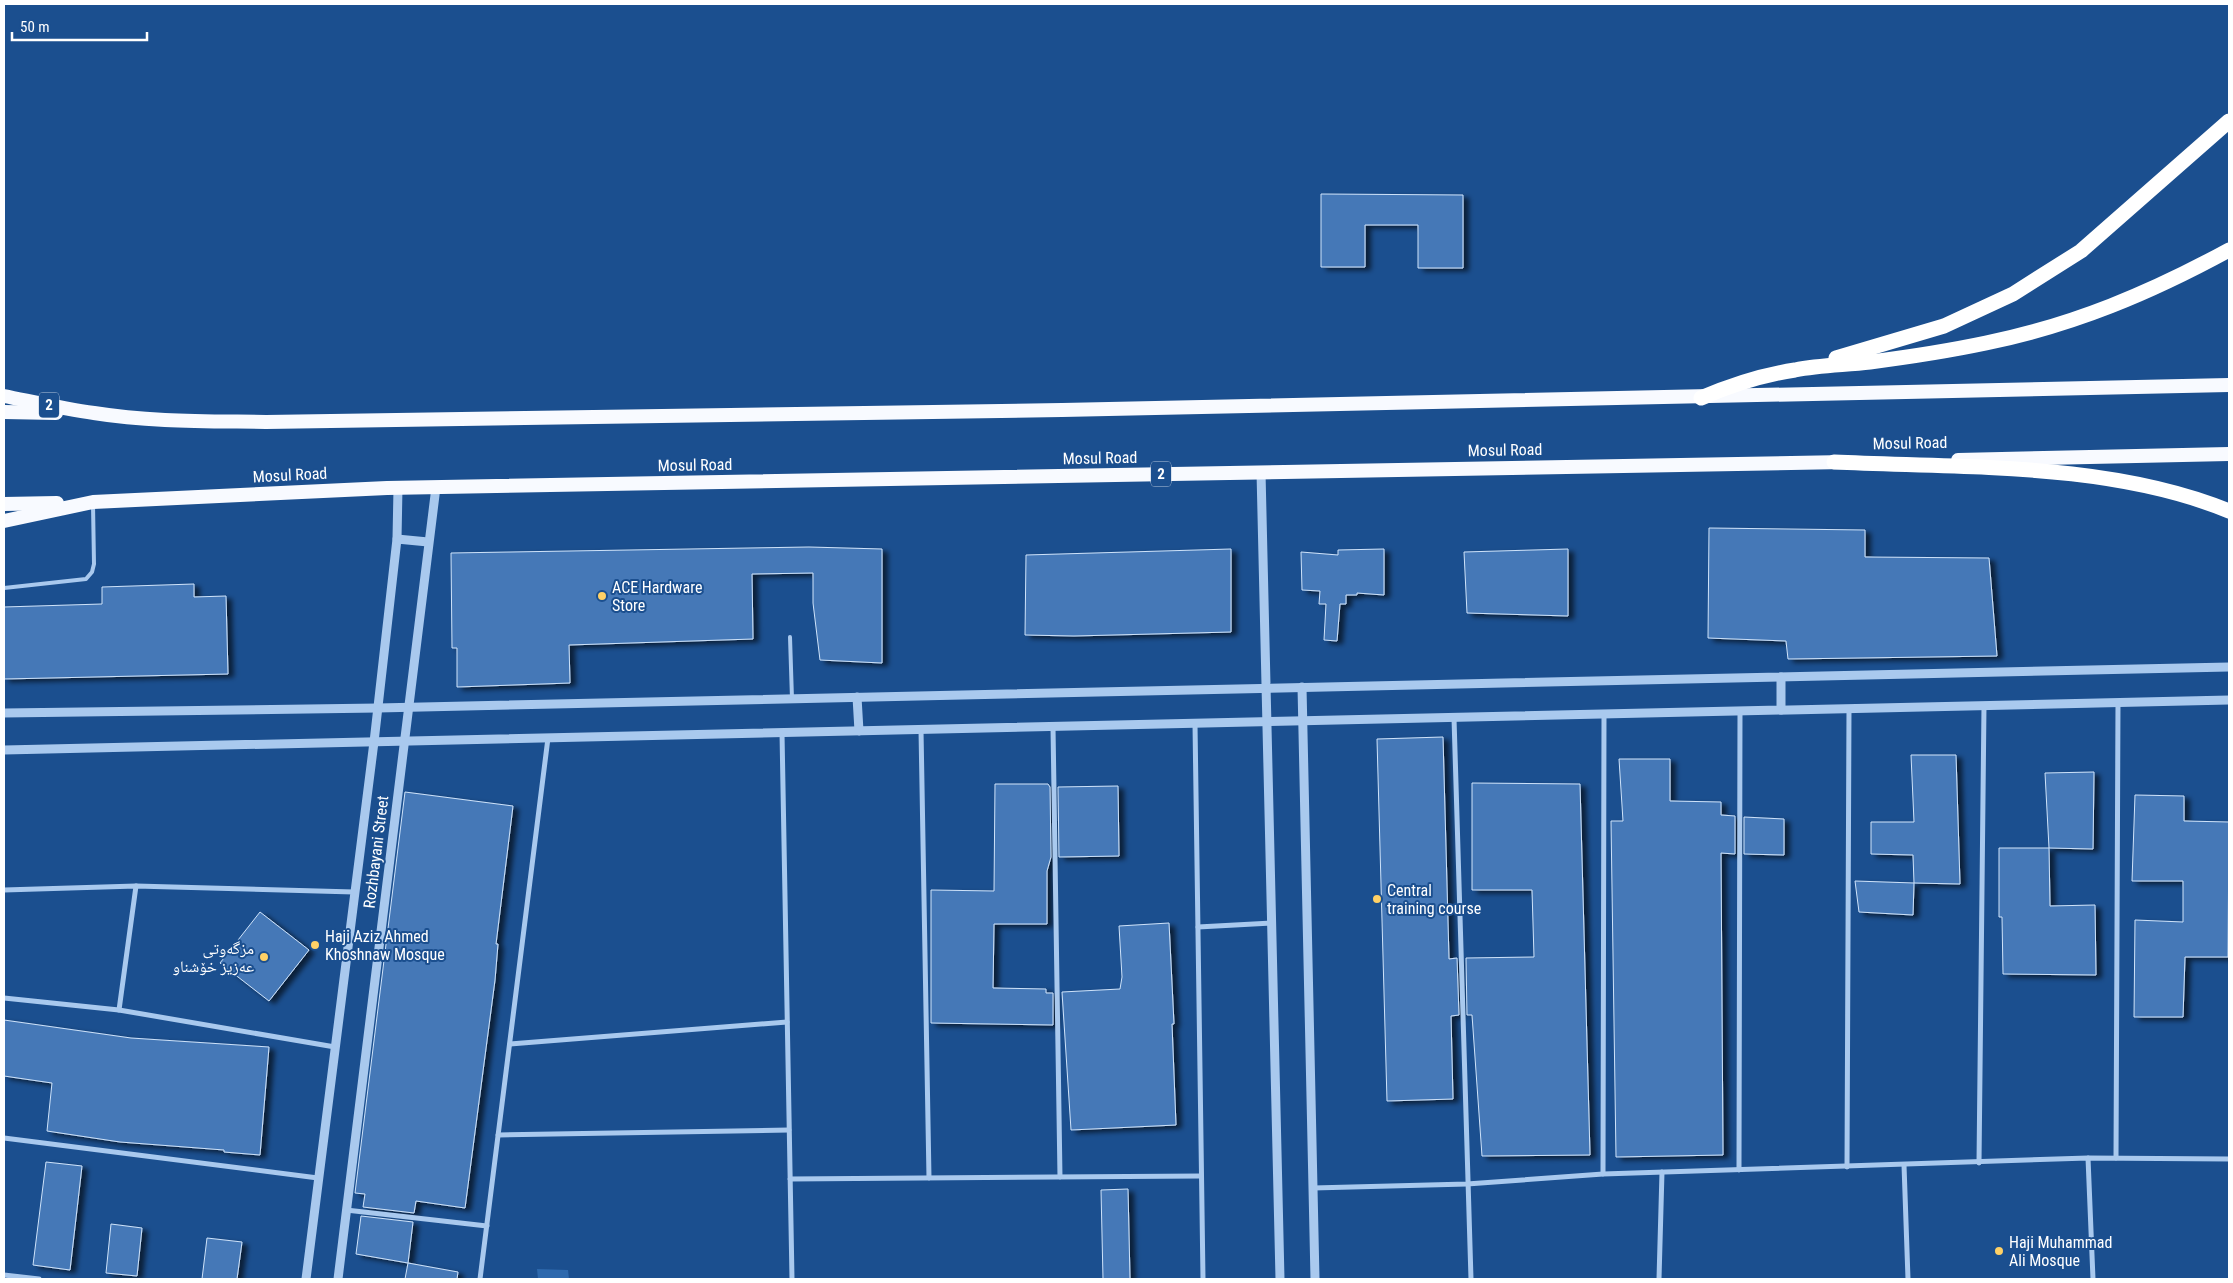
<svg xmlns="http://www.w3.org/2000/svg" width="2233" height="1283" font-family="'Roboto Condensed','Noto Naskh Arabic',sans-serif">
<style>
.green{fill:#2e69ad}
.building{fill:#4478b7;stroke:#cfe3fa;filter:url(#shadow)}
.lines{fill:none;stroke-linecap:round;stroke-linejoin:round}
.service{stroke:#a9c9ee;stroke-width:4}
.minor{stroke:#a9c9ee;stroke-width:5}
.tertiary{stroke:#a9c9ee;stroke-width:9}
.trunk{stroke:#f8faff;stroke-width:14}
.motorway{stroke:#fff;stroke-width:15}
.poi-dot{fill:#ffd166;stroke:#1b4f8f;stroke-width:2}
.labels{text-anchor:middle;dominant-baseline:central;stroke-width:4;stroke-linejoin:round;paint-order:stroke}
.shield{fill:#1b4f8f;stroke:#bbcadd;stroke-width:1}
.shield-label{font-size:15px;font-weight:bold;fill:#fff}
.street-label{font-size:16px;fill:#fff;stroke:#1b4f8f}
.poi-label{font-size:16px;fill:#fff;stroke:#1b4f8f;text-anchor:start}
</style>
<defs>
<filter id="shadow"><feDropShadow dx="5.5" dy="3" stdDeviation="2.5" flood-color="#0009"/></filter>
</defs>
<rect width="100%" height="100%" fill="#1b4f8f"/>
<polygon class="green" points="537,1269 568,1270 569,1279 538,1279"/>
<g class="building">
<polygon points="1321,194 1463,195 1463,268 1418,268 1418,225 1365,225 1365,267 1321,267"/>
<polygon points="1709,528 1865,530 1865,557 1989,558 1997,656 1788,659 1786,641 1708,638"/>
<polygon points="809,547 882,549 882,663 820,660 813,603 813,573 752,574 753,639 569,645 570,683 457,687 457,648 452,648 451,553"/>
<polygon points="1231,549 1231,632 1074,636 1025,635 1026,555"/>
<polygon points="1384,549 1384,595 1357,593 1357,595 1346,595 1346,604 1340,604 1337,641 1324,640 1326,604 1319,604 1320,591 1302,590 1301,552 1338,555 1338,550"/>
<polygon points="1568,549 1568,616 1467,613 1464,552"/>
<polygon points="194,584 194,597 226,596 228,674 4,679 4,607 102,604 102,587"/>
<polygon points="1443,737 1449,959 1457,958 1459,1015 1451,1016 1453,1099 1387,1101 1377,739"/>
<polygon points="1911,755 1956,755 1960,884 1914,883 1913,855 1871,854 1871,822 1914,822"/>
<polygon points="1619,759 1670,759 1670,801 1721,802 1721,815 1735,816 1735,854 1721,853 1723,1155 1616,1157 1611,821 1623,821"/>
<polygon points="2094,772 2093,849 2049,848 2045,773"/>
<polygon points="1472,783 1580,784 1590,1155 1482,1156 1472,1015 1467,1015 1466,958 1534,957 1532,890 1472,890"/>
<polygon points="995,784 1048,784 1050,787 1051,857 1047,871 1047,924 994,924 993,988 1046,989 1046,993 1053,993 1053,1025 931,1023 931,890 994,891"/>
<polygon points="1118,786 1119,856 1059,857 1058,787"/>
<polygon points="405,792 513,806 496,944 498,944 495,980 465,1208 416,1201 414,1213 363,1207 365,1194 355,1193"/>
<polygon points="2135,795 2184,796 2184,821 2229,822 2228,957 2185,957 2183,1017 2134,1017 2135,920 2183,922 2183,881 2132,881"/>
<polygon points="1744,817 1784,819 1784,855 1744,854"/>
<polygon points="1999,848 2049,848 2050,906 2095,905 2096,975 2003,974 2002,917 1999,917"/>
<polygon points="1855,881 1914,883 1913,915 1859,912"/>
<polygon points="260,912 309,950 269,1001 220,963"/>
<polygon points="1169,923 1174,1024 1172,1024 1176,1125 1071,1130 1062,992 1120,989 1122,977 1119,926"/>
<polygon points="4,1020 131,1038 269,1047 260,1155 224,1152 224,1150 120,1142 47,1131 52,1083 4,1076"/>
<polygon points="46,1162 82,1166 70,1270 33,1265"/>
<polygon points="1128,1189 1130,1279 1103,1279 1101,1190"/>
<polygon points="361,1216 413,1222 408,1263 356,1254"/>
<polygon points="111,1224 142,1228 137,1276 106,1273"/>
<polygon points="207,1238 242,1242 237,1279 202,1279"/>
<polygon points="408,1263 458,1272 457,1279 405,1279"/>
</g>
<g class="lines">
<g class="service">
<polyline points="4,588 86,579 92,572 94,564 93,504"/>
<polyline points="790,637 792,699"/>
</g>
<g class="minor">
<polyline points="1454,718 1471,1279"/>
<polyline points="1195,724 1203,1279"/>
<polyline points="1053,727 1060,1177"/>
<polyline points="921,730 929,1178"/>
<polyline points="782,733 792,1279"/>
<polyline points="4,890 136,886 354,892"/>
<polyline points="1198,927 1272,923"/>
<polyline points="4,998 119,1010 335,1047"/>
<polyline points="119,1010 136,886"/>
<polyline points="510,1044 787,1022"/>
<polyline points="498,1135 789,1130"/>
<polyline points="4,1138 318,1178"/>
<polyline points="2088,1158 2093,1279"/>
<polyline points="2116,1158 2118,703"/>
<polyline points="1979,1163 1984,706"/>
<polyline points="1904,1165 1908,1279"/>
<polyline points="1847,1167 1849,709"/>
<polyline points="1739,1170 1740,711"/>
<polyline points="1603,1174 1604,714"/>
<polyline points="790,1179 1201,1176"/>
<polyline points="1313,1188 1467,1184 1603,1174 2088,1158 2229,1159"/>
<polyline points="346,1210 487,1226"/>
<polyline points="4,1275 39,1279"/>
<polyline points="480,1279 548,738"/>
<polyline points="1659,1279 1662,1172"/>
</g>
<g class="tertiary">
<polyline points="1261,472 1280,1279"/>
<polyline points="397,539 428,542"/>
<polyline points="1302,687 1315,1279"/>
<polyline points="857,697 859,731"/>
<polyline points="1781,710 1781,677"/>
<polyline points="4,713 378,708 2229,667"/>
<polyline points="4,750 2229,700"/>
<polyline points="306,1279 374,742 397,539 398,488"/>
<polyline points="338,1279 436,487"/>
</g>
<g class="trunk">
<path d="M4,396C34,402 64,409 94,413C150,422 208,421 266,422L1062,410L2229,385"/>
<polyline points="4,412 56,413"/>
<polyline points="1958,460 2229,454"/>
<polyline points="4,504 57,503"/>
<polyline points="4,521 93,502 387,488 1844,462"/>
</g>
<g class="motorway">
<polyline points="1836,358 1944,326 2013,294 2081,251 2229,121"/>
<path d="M1701,398C1731,385 1762,375 1795,370C1820,365 1845,365 1870,362C1909,357 1948,351 1986,343C2074,325 2150,293 2229,250"/>
<path d="M1834,462C1963,468 2109,462 2229,511"/>
</g>
</g>
<g class="poi-dot">
<circle cx="602" cy="596" r="5"/>
<circle cx="1377" cy="899" r="5"/>
<circle cx="315" cy="945" r="5"/>
<circle cx="264" cy="957" r="5"/>
<circle cx="1999" cy="1251" r="5"/>
</g>
<g class="labels">
<g class="shield">
<rect x="39" y="392.5" width="20" height="25" rx="4"/>
<rect x="1151" y="461.5" width="20" height="25" rx="4"/>
</g>
<g class="shield-label">
<text x="49" y="405">2</text>
<text x="1161" y="474">2</text>
</g>
<g class="street-label">
<text transform="translate(1910 443) rotate(-1)">Mosul Road</text>
<text transform="translate(1505 450) rotate(-1)">Mosul Road</text>
<text transform="translate(1100 458) rotate(-1)">Mosul Road</text>
<text transform="translate(695 465) rotate(-1)">Mosul Road</text>
<text transform="translate(290 475) rotate(-3)">Mosul Road</text>
<text transform="translate(376 852) rotate(-83)">Rozhbayani Street</text>
</g>
<g class="poi-label">
<text x="612" y="587">ACE Hardware<tspan x="612" dy="18">Store</tspan></text>
<text x="1387" y="890">Central<tspan x="1387" dy="18">training course</tspan></text>
<text x="325" y="936">Haji Aziz Ahmed<tspan x="325" dy="18">Khoshnaw Mosque</tspan></text>
<text x="254" y="948" text-anchor="end">مزگەوتی<tspan x="254" dy="18">عەزیز خۆشناو</tspan></text>
<text x="2009" y="1242">Haji Muhammad<tspan x="2009" dy="18">Ali Mosque</tspan></text>
</g>
</g>
<rect width="2233" height="1283" fill="none" stroke="#ffffff" stroke-width="10"/>
<path d="M12 32v8h135v-8" fill="none" stroke="#ffffff" stroke-width="2.5"/>
<text x="20" y="32" font-size="15" fill="#ffffff" stroke="#1b4f8f" stroke-width="4" paint-order="stroke">50 m</text>
</svg>
